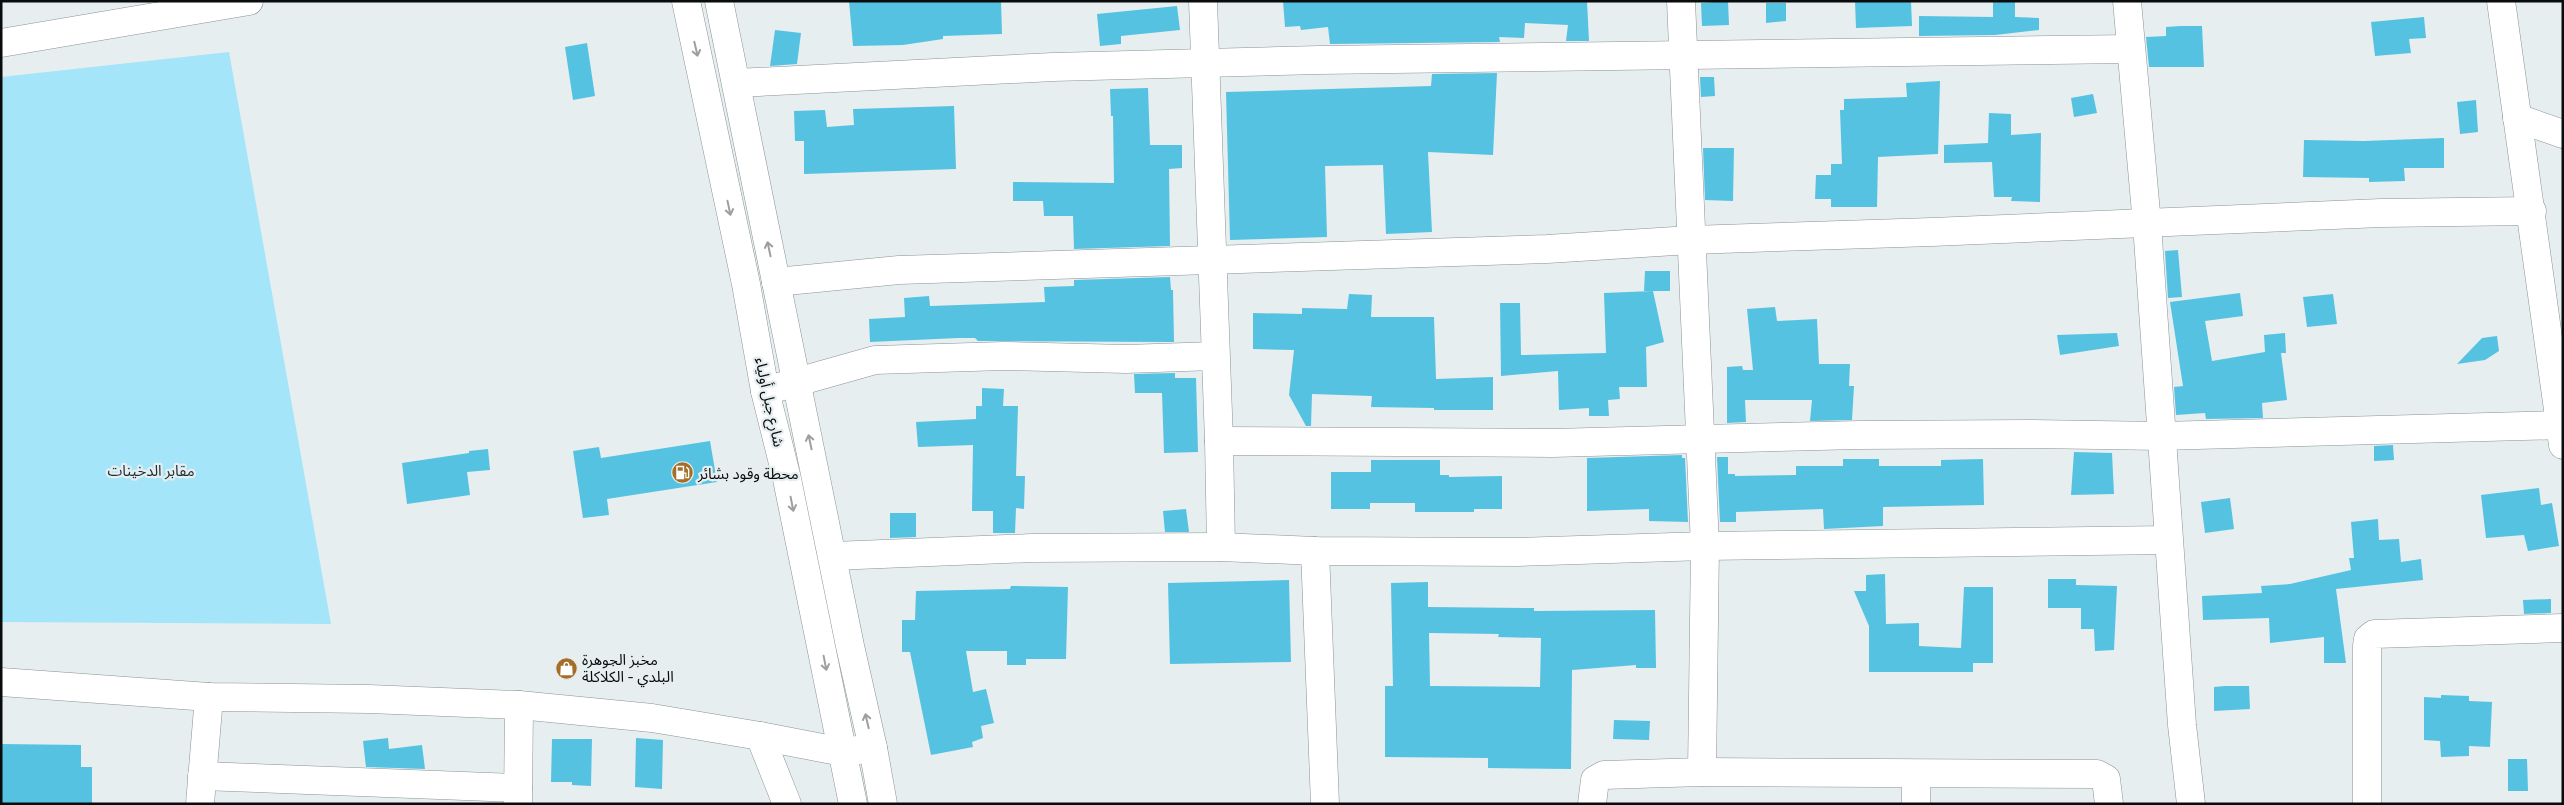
<svg xmlns="http://www.w3.org/2000/svg" width="2564" height="805" font-family="'Titillium Web','Noto Sans Arabic',sans-serif">
<style>
.green{fill:#a4e5fa}
.building{fill:#55c2e1;fill-rule:evenodd}
.lines{fill:none;stroke-linecap:round;stroke-linejoin:round}
.minor-casing{stroke:#8c9295;stroke-width:29}
.tertiary-casing{stroke:#8c9295;stroke-width:29}
.primary-casing{stroke:#8c9295;stroke-width:29}
.minor{stroke:#fff;stroke-width:28}
.tertiary{stroke:#fff;stroke-width:28}
.primary{stroke:#fff;stroke-width:28}
.oneway{stroke:#9d9e9e}
.labels{text-anchor:middle;dominant-baseline:central;stroke-width:4.5;stroke-linejoin:round;paint-order:stroke}
.street-label{font-size:15px;fill:#090c0c;stroke:#e6eef0}
.park-label{font-size:15px;fill:#1a2e34;stroke:#e6eef0}
.poi-label{font-size:15px;fill:#090c0c;stroke:#e6eef0;text-anchor:start}
</style>
<rect width="100%" height="100%" fill="#e6eef0"/>
<polygon class="green" points="229,52 331,624 1,622 1,77"/>
<g class="building">
<polygon points="849,1 1001,1 1002,34 943,36 943,39 903,45 853,46"/>
<polygon points="1283,1 1587,1 1589,41 1566,41 1568,25 1525,23 1524,38 1499,37 1500,42 1330,44 1328,27 1301,30 1300,26 1285,27"/>
<polygon points="1728,1 1729,25 1702,26 1701,3"/>
<polygon points="1855,1 1911,1 1912,26 1856,28"/>
<polygon points="1993,1 2015,1 2015,17 2039,18 2039,30 1995,35 1919,36 1919,16 1993,17"/>
<polygon points="1766,3 1786,3 1786,21 1766,23"/>
<polygon points="1177,6 1180,30 1121,36 1121,44 1100,46 1097,14"/>
<polygon points="2424,17 2426,38 2409,39 2411,53 2375,56 2371,22"/>
<polygon points="2180,26 2202,26 2204,67 2149,67 2146,37 2166,36 2166,27"/>
<polygon points="775,30 801,33 797,64 770,66"/>
<polygon points="587,43 595,96 573,100 565,47"/>
<polygon points="1497,73 1493,155 1428,152 1432,232 1386,234 1383,165 1325,166 1327,237 1230,240 1226,92 1431,86 1432,74"/>
<polygon points="1700,77 1714,77 1715,96 1701,97"/>
<polygon points="1940,81 1938,154 1878,157 1877,207 1831,207 1831,199 1815,199 1816,175 1831,175 1831,164 1842,164 1840,110 1844,110 1844,99 1907,97 1906,83"/>
<polygon points="1148,88 1150,145 1182,145 1182,168 1169,169 1170,246 1074,249 1073,216 1044,216 1043,201 1013,201 1013,182 1114,183 1113,116 1111,116 1110,89"/>
<polygon points="2093,94 2097,113 2074,117 2071,98"/>
<polygon points="2476,100 2478,132 2460,134 2457,102"/>
<polygon points="954,106 956,169 804,174 804,141 795,141 794,111 825,110 827,127 854,125 853,109"/>
<polygon points="1989,113 2011,114 2011,135 2041,133 2040,202 2011,201 2012,197 1994,197 1992,162 1944,163 1944,145 1988,143"/>
<polygon points="2444,138 2444,168 2404,168 2405,181 2369,182 2369,178 2303,177 2304,140 2364,141"/>
<polygon points="1703,148 1734,148 1733,201 1705,200"/>
<polygon points="2178,250 2182,297 2168,298 2165,251"/>
<polygon points="1645,271 1670,271 1670,291 1644,291"/>
<polygon points="1170,277 1171,290 1173,290 1174,342 978,341 975,338 958,338 870,342 869,319 905,317 904,298 929,296 930,306 1045,302 1044,287 1074,286 1074,280"/>
<polygon points="1653,291 1664,342 1646,347 1647,387 1619,387 1620,399 1608,400 1609,416 1589,416 1589,408 1559,410 1558,371 1501,376 1500,303 1520,303 1521,355 1606,353 1604,293"/>
<polygon points="2240,293 2243,316 2205,321 2212,361 2265,352 2264,335 2285,333 2286,353 2281,353 2287,400 2262,403 2263,418 2206,419 2205,413 2176,415 2174,387 2183,386 2170,302"/>
<polygon points="1349,294 1372,295 1371,317 1434,317 1436,379 1493,377 1493,410 1434,410 1434,408 1371,407 1372,396 1312,394 1311,426 1306,426 1289,395 1294,350 1253,349 1253,313 1302,314 1302,308 1347,309"/>
<polygon points="2333,294 2337,324 2307,327 2303,297"/>
<polygon points="1775,307 1777,321 1817,319 1819,364 1850,364 1849,386 1854,386 1852,420 1810,421 1812,400 1745,400 1746,422 1727,423 1727,367 1742,366 1743,370 1753,370 1747,309"/>
<polygon points="2117,333 2119,346 2060,355 2057,335"/>
<polygon points="2497,336 2499,351 2485,360 2457,364 2482,338"/>
<polygon points="1175,373 1175,378 1196,378 1198,452 1164,453 1162,393 1135,393 1134,374"/>
<polygon points="982,388 1004,389 1003,406 1018,406 1016,476 1025,476 1024,509 1016,508 1015,533 993,533 993,511 972,511 973,445 918,447 916,422 976,419 976,406 982,406"/>
<polygon points="710,441 717,482 607,499 609,515 583,518 573,451 599,447 601,458"/>
<polygon points="2393,445 2394,460 2374,461 2374,446"/>
<polygon points="488,449 490,470 467,472 470,495 407,504 402,463 469,453 469,451"/>
<polygon points="2074,452 2112,453 2114,494 2071,495"/>
<polygon points="1682,455 1682,458 1685,458 1688,522 1649,521 1649,509 1587,511 1587,458"/>
<polygon points="1717,457 1728,457 1728,474 1735,474 1735,476 1796,475 1796,466 1843,466 1843,459 1879,459 1879,466 1941,466 1941,460 1983,459 1984,505 1883,507 1883,526 1824,529 1823,509 1736,512 1736,522 1720,522"/>
<polygon points="1371,460 1440,460 1440,475 1449,475 1449,477 1502,476 1502,509 1474,509 1474,512 1415,512 1415,503 1370,503 1370,509 1331,509 1331,472 1371,472"/>
<polygon points="2539,488 2541,505 2552,503 2559,546 2528,551 2524,535 2486,538 2481,495"/>
<polygon points="2230,498 2234,529 2205,533 2201,502"/>
<polygon points="1186,509 1189,532 1165,532 1163,511"/>
<polygon points="890,513 916,513 916,537 890,538"/>
<polygon points="2378,519 2379,540 2399,539 2401,562 2421,559 2423,580 2336,589 2346,663 2324,663 2324,637 2270,643 2269,618 2203,620 2202,596 2262,593 2261,586 2290,584 2351,570 2349,558 2354,558 2351,522"/>
<polygon points="1885,574 1886,624 1919,623 1919,646 1961,648 1964,587 1993,587 1993,663 1973,663 1973,672 1869,672 1869,626 1854,591 1866,591 1866,575"/>
<polygon points="2048,579 2076,579 2076,585 2117,586 2114,650 2095,651 2094,629 2081,629 2081,608 2048,608"/>
<polygon points="1289,580 1291,662 1170,664 1168,583"/>
<path d="M1428,582V607L1534,608V611L1655,610L1656,668H1636V665L1572,670L1571,769L1488,768V758L1385,757V686H1393L1391,583ZM1429,633L1499,634L1498,637L1541,638L1540,687L1430,686Z"/>
<polygon points="1011,586 1068,587 1066,659 1026,659 1026,665 1007,665 1007,651 966,651 973,692 986,689 994,723 981,726 983,738 972,742 973,747 931,755 910,652 902,652 902,620 915,620 916,591 1010,589"/>
<polygon points="2551,599 2551,613 2524,614 2523,600"/>
<polygon points="2225,686 2249,686 2250,709 2214,711 2214,687"/>
<polygon points="2441,695 2469,696 2469,701 2492,702 2490,747 2469,746 2469,756 2441,757 2440,741 2424,740 2424,697 2441,698"/>
<polygon points="1614,720 1650,721 1649,740 1613,739"/>
<polygon points="388,738 389,749 422,745 425,769 366,767 363,741"/>
<polygon points="636,738 663,740 662,789 635,787"/>
<polygon points="552,739 592,739 591,786 572,785 572,782 551,782"/>
<polygon points="1,744 81,745 81,767 92,767 92,804 1,804"/>
<polygon points="2508,759 2527,759 2528,791 2508,791"/>
</g>
<g class="lines">
<defs>
<g id="minor">
<polyline points="1203,1 1219,441 1221,547"/>
<polyline points="1681,1 1705,546 1702,772"/>
<polyline points="2127,1 2147,224 2182,725 2191,804"/>
<polyline points="2501,1 2563,445"/>
<polyline points="737,83 1053,67 1319,60 2130,49"/>
<polyline points="2517,118 2563,134"/>
<polyline points="776,282 899,270 1547,249 1691,240 1932,232 2381,213 2532,211"/>
<polyline points="765,391 875,360 1004,356 1126,359 1215,356"/>
<polyline points="1219,441 1552,443 1859,435 2027,434 2161,436 2563,425"/>
<polyline points="1315,551 1325,804"/>
<polyline points="833,556 1032,548 1221,547 1315,551 1516,552 1705,546 2168,540"/>
<polyline points="1,682 209,697 369,699 519,705 652,718 760,736 843,752 873,748"/>
<polyline points="760,736 787,804"/>
<polyline points="1916,774 1916,804"/>
<polyline points="202,776 518,788"/>
<polyline points="200,804 209,697"/>
<polyline points="518,804 519,705"/>
<polyline points="1592,804 1595,780 1604,775 1702,772 2097,774 2106,779 2109,804"/>
<polyline points="2367,804 2367,646 2368,639 2374,634 2563,628"/>
</g>
<polyline id="tertiary" points="1,43 249,1"/>
<g id="primary">
<polyline points="686,1 746,284 765,391 787,479 853,804"/>
<polyline points="719,1 850,646 873,748 883,804"/>
</g>
</defs>
<use href="#minor" class="minor-casing"/>
<use href="#tertiary" class="tertiary-casing"/>
<use href="#primary" class="primary-casing"/>
<use href="#minor" class="minor"/>
<use href="#tertiary" class="tertiary"/>
<use href="#primary" class="primary"/>
</g>
<defs><path id="oneway-shaft" d="M-6 0H5M1.5-3L5.5 0L1.5 3" fill="none" stroke-width="1.6" stroke-linecap="round" stroke-linejoin="round" transform="scale(1.25)"/></defs>
<g class="oneway">
<use href="#oneway-shaft" transform="translate(696 49) rotate(77)"/>
<use href="#oneway-shaft" transform="translate(729 208) rotate(78)"/>
<use href="#oneway-shaft" transform="translate(769 249) rotate(-102)"/>
<use href="#oneway-shaft" transform="translate(810 442) rotate(-102)"/>
<use href="#oneway-shaft" transform="translate(792 504) rotate(79)"/>
<use href="#oneway-shaft" transform="translate(825 663) rotate(79)"/>
<use href="#oneway-shaft" transform="translate(867 721) rotate(-103)"/>
</g>
<defs>
<symbol id="fuel-disc" viewBox="-11 -11 22 22"><circle r="9.5" fill="#a46e28" stroke="#e6eef0"/><path d="M-5.5-6h7V0h2V4h1.3V-2.5L3-4.5l.8-.8L6-3V5H2.5V1h-1V6h-7ZM-4.2-4.7v3.2H.2V-4.7Z" fill="#fff"/></symbol>
<symbol id="shop-disc" viewBox="-11 -11 22 22"><circle r="9.5" fill="#a46e28" stroke="#e6eef0"/><path d="M-5-2.5h2.3a2.7 3.5 0 0 1 5.4 0H5L5.5 6h-11ZM-1.5-2.5h3a1.5 2.3 0 0 0-3 0Z" fill="#fff"/></symbol>
</defs>
<g fill-rule="evenodd">
<use href="#fuel-disc" x="670" y="460" width="25" height="25"/>
<use href="#shop-disc" x="554" y="656" width="25" height="25"/>
</g>
<g class="labels">
<g class="street-label">
<text transform="translate(770 402) rotate(78)">شارع جبل أولياء</text>
</g>
<g class="park-label">
<text x="151" y="470">مقابر الدخينات</text>
</g>
<g class="poi-label">
<text x="698" y="473">محطة وقود بشائر</text>
<text x="582" y="659">مخبز الجوهرة<tspan x="582" dy="17">البلدي - الكلاكلة</tspan></text>
</g>
</g>
<rect width="2564" height="805" fill="none" stroke="#090c0c" stroke-width="5"/>
</svg>
